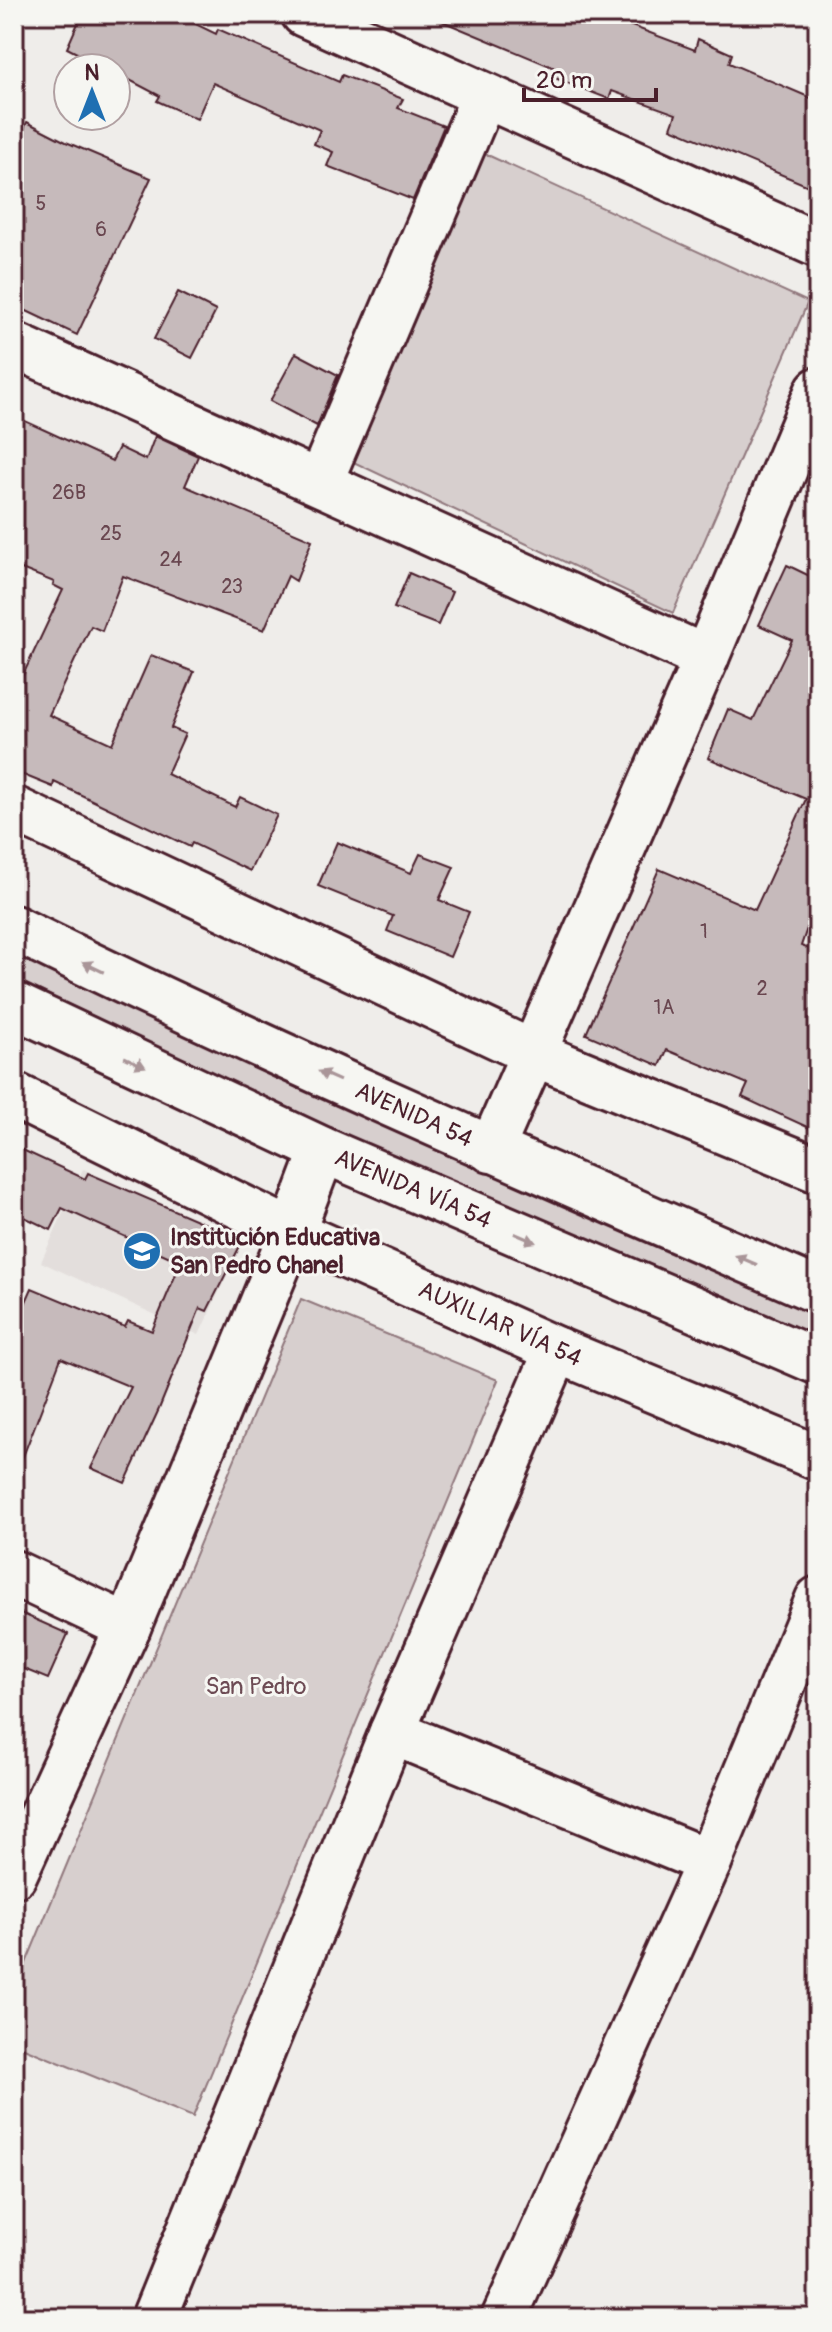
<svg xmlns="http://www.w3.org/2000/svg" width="832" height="2332" font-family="Pangolin,sans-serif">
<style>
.built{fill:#e3dedc}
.green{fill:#d7cfce;stroke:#90777c;stroke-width:2}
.building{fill:#c6babb;stroke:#4a1f2b;stroke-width:2}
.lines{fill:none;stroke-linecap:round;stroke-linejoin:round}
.minor-casing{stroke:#4a1f2b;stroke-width:50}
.major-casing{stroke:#4a1f2b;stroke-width:50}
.minor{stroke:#f6f6f2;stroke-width:44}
.major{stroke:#f6f6f2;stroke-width:44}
.oneway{fill:#a99598}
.labels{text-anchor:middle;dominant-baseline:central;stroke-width:6;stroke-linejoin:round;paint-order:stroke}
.number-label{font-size:20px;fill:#69464f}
.street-label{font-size:24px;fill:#4a1f2b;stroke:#f6f6f2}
.poi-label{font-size:24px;font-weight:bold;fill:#4a1f2b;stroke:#f6f6f2;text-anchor:start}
.park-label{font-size:24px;fill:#6d4b54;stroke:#f6f6f2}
</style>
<rect width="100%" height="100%" fill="#efedea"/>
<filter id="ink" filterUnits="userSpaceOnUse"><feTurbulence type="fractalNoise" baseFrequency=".0125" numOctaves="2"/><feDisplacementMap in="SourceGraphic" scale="16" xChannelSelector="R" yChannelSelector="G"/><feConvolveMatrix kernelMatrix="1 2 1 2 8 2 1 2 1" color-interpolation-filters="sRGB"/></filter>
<g filter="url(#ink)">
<polygon class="built" points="83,1169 243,1240 199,1335 41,1262"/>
<g class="green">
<polygon points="481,152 808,302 673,613 345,458"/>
<path d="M14,953L345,1107L818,1310V1337C721,1297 622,1259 526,1217C353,1141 183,1060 14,978Z"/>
<polygon points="301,1299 498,1380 193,2117 14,2044 14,1992"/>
</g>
<g class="building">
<polygon points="82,14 175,14 216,34 218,29 339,82 342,75 403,99 398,108 444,126 413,200 327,166 333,152 314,144 320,130 213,83 197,119 157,101 160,96 116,73 116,68 106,68 67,48"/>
<polygon points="425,14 600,14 695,50 698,39 732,54 729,63 818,101 818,190 671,128 676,114 612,91 609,99 552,77 555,68"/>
<polygon points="27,122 66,142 151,178 77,335 14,305 14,149"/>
<polygon points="178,292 216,311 192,358 154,339"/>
<polygon points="296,353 338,375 317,426 270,401"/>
<polygon points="14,416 112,461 119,447 146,460 155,436 198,456 185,486 312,540 296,581 288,576 264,630 123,576 102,631 91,626 49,715 112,744 151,655 194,672 171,728 185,734 167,774 235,807 240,797 277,815 250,871 192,843 190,847 54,782 53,787 21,774 14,784 14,694 63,590 53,585 54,582 14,566"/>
<polygon points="787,565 818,580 818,896 801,946 818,952 818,1132 742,1097 748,1084 667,1050 660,1066 586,1034 659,869 755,910 806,799 708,758 728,709 753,720 792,640 759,625"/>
<polygon points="409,573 452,592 438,625 394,608"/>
<polygon points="337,842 411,873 420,854 454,867 439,900 469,912 450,957 387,931 393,916 318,886"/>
<polygon points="14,1146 85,1179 88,1173 243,1240 207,1311 200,1308 159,1409 125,1483 91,1468 131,1387 61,1358 17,1472 14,1471 14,1329 32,1288 125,1327 128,1321 152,1331 181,1262 62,1208 51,1230 14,1212"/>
<polygon points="14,1610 68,1634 48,1679 14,1665"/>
</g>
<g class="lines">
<defs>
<g id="minor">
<polyline points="304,14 818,245"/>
<polyline points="14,345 706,658"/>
<polyline points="320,482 484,96"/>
<polyline points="14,809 535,1054 818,1170"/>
<polyline points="14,1095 292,1232 557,1350 818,1458"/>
<polyline points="491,1150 706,658 818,390"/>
<polyline points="14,1573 128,1627"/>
<polyline points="392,1732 709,1862"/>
<polyline points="14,1875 128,1627 292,1232 323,1150"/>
<polyline points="154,2318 392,1732 557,1350"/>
<polyline points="504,2318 709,1862 818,1599"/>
</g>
<g id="major">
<path d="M14,928C278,1058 548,1174 818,1291"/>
<polyline points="14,1005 323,1150 818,1362"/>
</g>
</defs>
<use href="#minor" class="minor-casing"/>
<use href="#major" class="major-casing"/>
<use href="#minor" class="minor"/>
<use href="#major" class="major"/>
</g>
<defs><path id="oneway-solid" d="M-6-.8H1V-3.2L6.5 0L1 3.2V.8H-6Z" transform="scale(2)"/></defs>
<g class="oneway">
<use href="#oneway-solid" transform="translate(93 967) rotate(-154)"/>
<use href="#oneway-solid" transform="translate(135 1062) rotate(25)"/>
<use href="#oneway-solid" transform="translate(329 1076) rotate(-156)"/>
<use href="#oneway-solid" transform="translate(525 1238) rotate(23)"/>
<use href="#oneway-solid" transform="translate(746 1260) rotate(-157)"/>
</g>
</g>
<defs>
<symbol id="school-disc" viewBox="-11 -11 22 22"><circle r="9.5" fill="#1f6fb2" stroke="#f6f6f2"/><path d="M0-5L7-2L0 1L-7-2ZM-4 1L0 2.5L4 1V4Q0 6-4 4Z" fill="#fff"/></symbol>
</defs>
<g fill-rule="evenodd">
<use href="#school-disc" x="120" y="1229" width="44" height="44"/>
</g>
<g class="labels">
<g class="number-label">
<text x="41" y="203">5</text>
<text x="101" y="229">6</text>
<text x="69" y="492">26B</text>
<text x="111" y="533">25</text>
<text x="171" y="559">24</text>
<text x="232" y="586">23</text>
<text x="704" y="931">1</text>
<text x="762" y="988">2</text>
<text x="664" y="1007">1A</text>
</g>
<g class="street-label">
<text transform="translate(414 1115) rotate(24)">AVENIDA 54</text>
<text transform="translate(413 1189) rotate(23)">AVENIDA VÍA 54</text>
<text transform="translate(500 1324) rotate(24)">AUXILIAR VÍA 54</text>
</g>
<g class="poi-label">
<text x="170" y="1237">Institución Educativa<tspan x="170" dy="28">San Pedro Chanel</tspan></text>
</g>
<g class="park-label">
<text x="256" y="1686">San Pedro</text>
</g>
</g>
<rect width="832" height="2332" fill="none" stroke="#f6f6f2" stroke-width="48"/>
<rect x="24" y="24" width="784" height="2284" fill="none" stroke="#4a1f2b" stroke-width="3" filter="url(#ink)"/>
<g transform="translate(92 92)"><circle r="38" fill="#f6f6f2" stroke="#b1a0a2" stroke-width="2"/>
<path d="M0-6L14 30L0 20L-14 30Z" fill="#1f6fb2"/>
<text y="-12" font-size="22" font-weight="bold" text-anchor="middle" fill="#4a1f2b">N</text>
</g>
<path d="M524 88v12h132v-12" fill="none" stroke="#4a1f2b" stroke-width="4"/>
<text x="536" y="88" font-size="24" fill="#4a1f2b" stroke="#f6f6f2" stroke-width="6" paint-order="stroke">20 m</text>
</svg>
